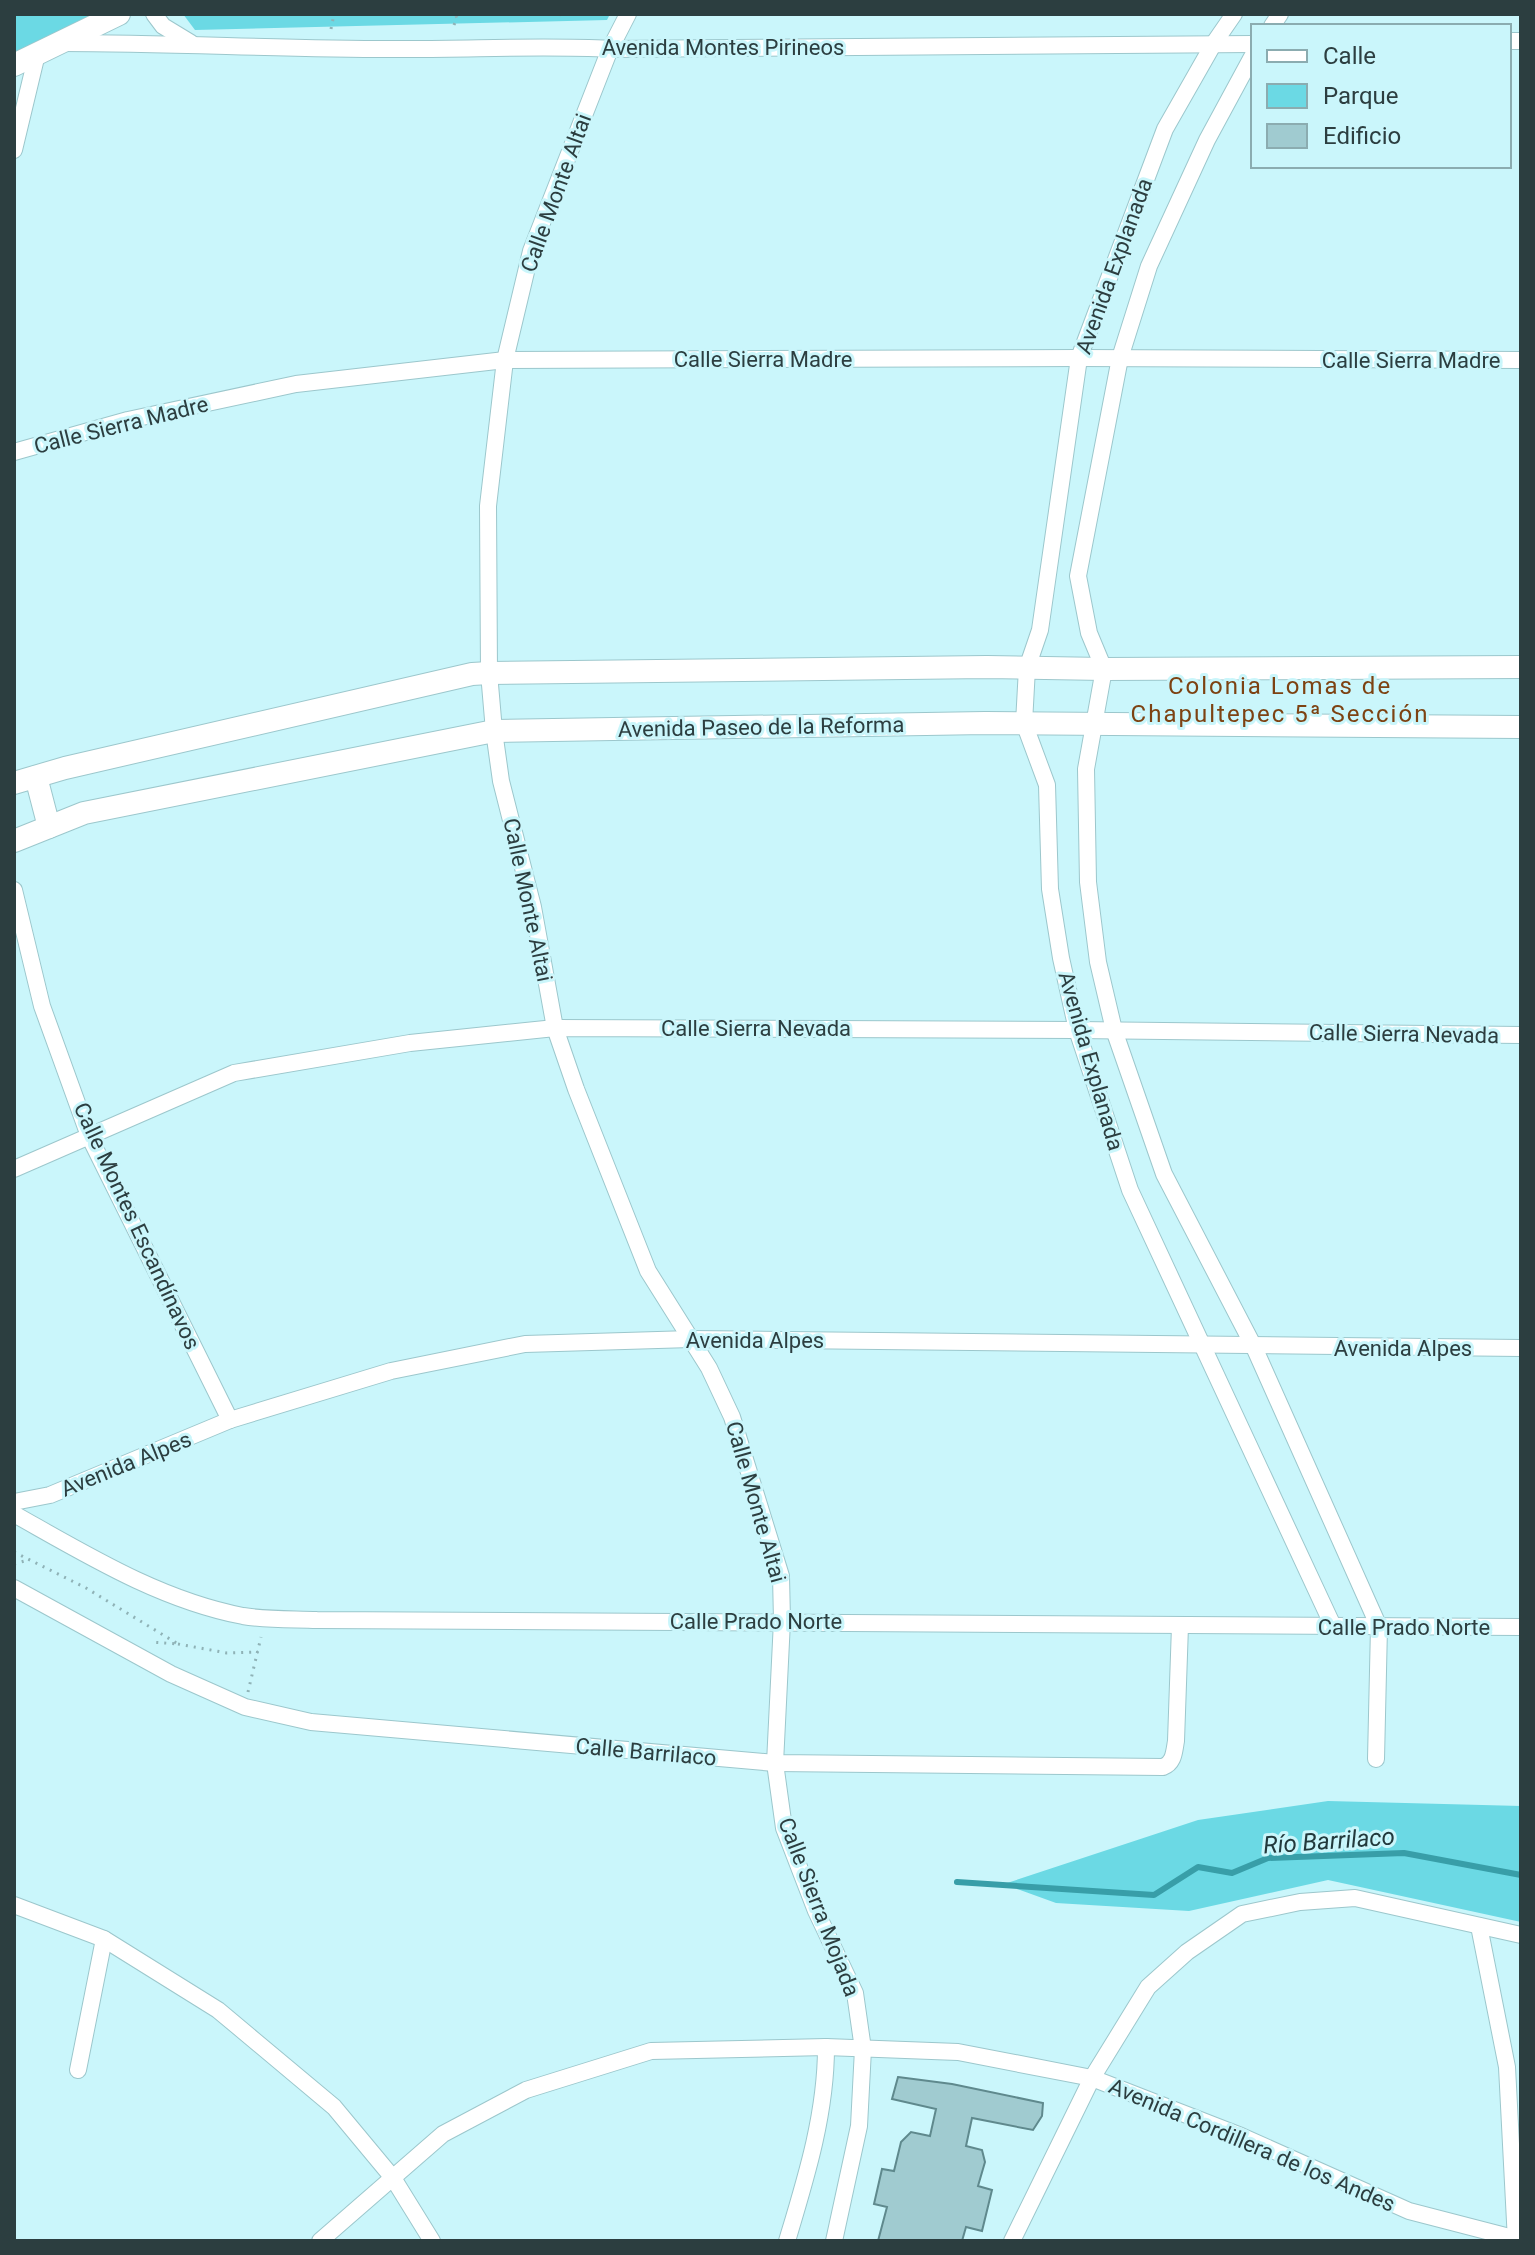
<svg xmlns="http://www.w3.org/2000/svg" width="1535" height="2255" font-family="Roboto,sans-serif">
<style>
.green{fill:#6bd9e4}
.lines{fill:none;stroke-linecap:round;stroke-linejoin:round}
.stream{stroke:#389ea8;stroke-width:6}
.building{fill:#a0cbd0;stroke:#5f898d;stroke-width:2}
.street-casing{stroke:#9cc7cc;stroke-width:18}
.secondary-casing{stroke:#9cc7cc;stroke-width:24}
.path{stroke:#8fb2b6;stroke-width:3;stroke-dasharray:2 6;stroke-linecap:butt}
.street{stroke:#fff;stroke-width:16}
.secondary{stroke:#fff;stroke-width:22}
.labels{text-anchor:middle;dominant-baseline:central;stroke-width:6;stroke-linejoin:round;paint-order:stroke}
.street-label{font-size:22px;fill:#2c3e40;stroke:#caf6fb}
.neighbourhood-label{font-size:24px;letter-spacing:2px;fill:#7d4212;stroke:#caf6fb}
.water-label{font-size:24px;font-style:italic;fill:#22393c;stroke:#caf6fb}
</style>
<rect width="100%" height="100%" fill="#caf6fb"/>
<g class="green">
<polygon points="14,14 92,14 14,57"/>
<polygon points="183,14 610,14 607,20 195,30"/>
<polygon points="1328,1801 1521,1806 1521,1922 1328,1880 1189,1911 1056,1903 1004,1884 1198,1820"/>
</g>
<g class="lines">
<polyline class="stream" points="957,1882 1154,1895 1198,1867 1232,1873 1268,1858 1404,1853 1521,1875"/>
</g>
<polygon class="building" points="898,2077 952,2084 1043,2103 1042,2116 1033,2130 972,2118 966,2146 982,2150 985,2162 978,2186 992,2190 982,2231 966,2227 962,2241 878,2241 887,2207 874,2204 882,2169 894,2171 901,2142 911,2132 930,2136 936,2109 892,2099"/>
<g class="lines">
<defs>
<g id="street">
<polyline points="154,14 163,26 191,43"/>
<polyline points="628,14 610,49 531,251 505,360 488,506 489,673 494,731 501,781 533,907 555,1028 576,1089 648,1271 709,1368 732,1417 781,1576 782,1621 775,1763 784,1828 816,1911 855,1993 863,2049 859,2126 834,2241"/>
<polyline points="1234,14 1214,43 1165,129 1079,358 1040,630 1027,668 1024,723 1047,785 1050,889 1061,958 1077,1030 1130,1190 1333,1626"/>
<polyline points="1272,26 1280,14"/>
<polyline points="1509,41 1521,41"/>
<path d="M62,43C172,43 281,49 391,49C464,50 537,45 610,49L1253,44"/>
<polyline points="1253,55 1207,140 1149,266 1120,358 1078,576 1089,633 1104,669 1086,769 1088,882 1098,962 1114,1030 1164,1174 1254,1347 1379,1627 1376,1759"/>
<polyline points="14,150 37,54"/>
<polyline points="14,452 128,420 296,384 505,360 1079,358 1521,360"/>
<polyline points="14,890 42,1006 89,1136 230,1420"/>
<polyline points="14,1169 234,1073 410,1043 555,1028 1077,1030 1521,1035"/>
<polyline points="14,1502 50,1495 230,1420 391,1371 525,1344 691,1339 1521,1348"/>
<path d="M14,1514C87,1555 160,1600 243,1616C267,1620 293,1619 317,1620L1521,1627"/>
<path d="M14,1588L171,1674L245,1707L311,1722L775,1763L1163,1767C1174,1763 1174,1752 1176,1741L1180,1626"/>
<polyline points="14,1905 104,1939 218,2010 334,2107 393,2178 432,2241"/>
<polyline points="1479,1926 1507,2067 1516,2241"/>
<polyline points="78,2070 104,1939"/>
<polyline points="320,2241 443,2134 526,2090 651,2051 826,2047 958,2052 1092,2078 1241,2136 1409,2211 1521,2240"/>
<path d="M787,2241C806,2178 826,2114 826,2047"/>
<polyline points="1012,2241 1092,2078 1148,1987 1187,1952 1242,1914 1300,1902 1355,1898 1521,1935"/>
</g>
<g id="secondary">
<polyline points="14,65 119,14"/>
<polyline points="36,777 49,827"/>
<polyline points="14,783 65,768 472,674 489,673 987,667 1104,669 1521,667"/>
<polyline points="14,841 84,813 494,731 985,723 1521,727"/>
</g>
</defs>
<use href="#street" class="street-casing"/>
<use href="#secondary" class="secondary-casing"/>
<g class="path">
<polyline points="561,14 562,20"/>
<polyline points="454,25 457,18 455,14"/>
<polyline points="331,29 334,14"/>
<polyline points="14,1552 86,1588 178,1644 151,1642"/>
<polyline points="14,1564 28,1560"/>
<polyline points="178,1644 227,1653 258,1652"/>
<polyline points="248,1692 261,1637"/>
</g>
<use href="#street" class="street"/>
<use href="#secondary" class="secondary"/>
</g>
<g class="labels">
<g class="street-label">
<text x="723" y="47">Avenida Montes Pirineos</text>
<text transform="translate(556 193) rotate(-70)">Calle Monte Altai</text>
<text transform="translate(1114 266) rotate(-70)">Avenida Explanada</text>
<text x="763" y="359">Calle Sierra Madre</text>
<text x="1411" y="360">Calle Sierra Madre</text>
<text transform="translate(121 425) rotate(-14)">Calle Sierra Madre</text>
<text transform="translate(761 727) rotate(-1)">Avenida Paseo de la Reforma</text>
<text transform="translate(528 900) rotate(78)">Calle Monte Altai</text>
<text x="756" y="1028">Calle Sierra Nevada</text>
<text transform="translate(1404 1034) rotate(1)">Calle Sierra Nevada</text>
<text transform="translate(1091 1061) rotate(74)">Avenida Explanada</text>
<text transform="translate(137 1226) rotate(65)">Calle Montes Escandínavos</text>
<text x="755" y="1340">Avenida Alpes</text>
<text x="1403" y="1348">Avenida Alpes</text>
<text transform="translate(126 1464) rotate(-22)">Avenida Alpes</text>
<text transform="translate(756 1502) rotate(74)">Calle Monte Altai</text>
<text x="756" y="1621">Calle Prado Norte</text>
<text x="1404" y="1627">Calle Prado Norte</text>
<text transform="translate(646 1752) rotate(5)">Calle Barrilaco</text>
<text transform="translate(819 1907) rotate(69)">Calle Sierra Mojada</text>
<text transform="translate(1252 2145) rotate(23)">Avenida Cordillera de los Andes</text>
</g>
<g class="neighbourhood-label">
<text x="1280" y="686">Colonia Lomas de<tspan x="1280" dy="28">Chapultepec 5ª Sección</tspan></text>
</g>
<g class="water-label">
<text transform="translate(1329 1841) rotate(-4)">Río Barrilaco</text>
</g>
</g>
<rect width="1535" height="2255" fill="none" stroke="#2c3e40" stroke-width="32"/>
<rect x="1251" y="24" width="260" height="144" fill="#caf6fb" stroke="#8bacb0" stroke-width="2"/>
<rect x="1267" y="50" width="40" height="12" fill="#ffffff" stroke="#8bacb0" stroke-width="2"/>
<text x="1323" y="64" font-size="24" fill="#2c3e40">Calle</text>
<rect x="1267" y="84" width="40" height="24" fill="#6bd9e4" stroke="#8bacb0" stroke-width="2"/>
<text x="1323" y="104" font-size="24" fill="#2c3e40">Parque</text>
<rect x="1267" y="124" width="40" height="24" fill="#a0cbd0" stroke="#8bacb0" stroke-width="2"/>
<text x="1323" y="144" font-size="24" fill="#2c3e40">Edificio</text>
</svg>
